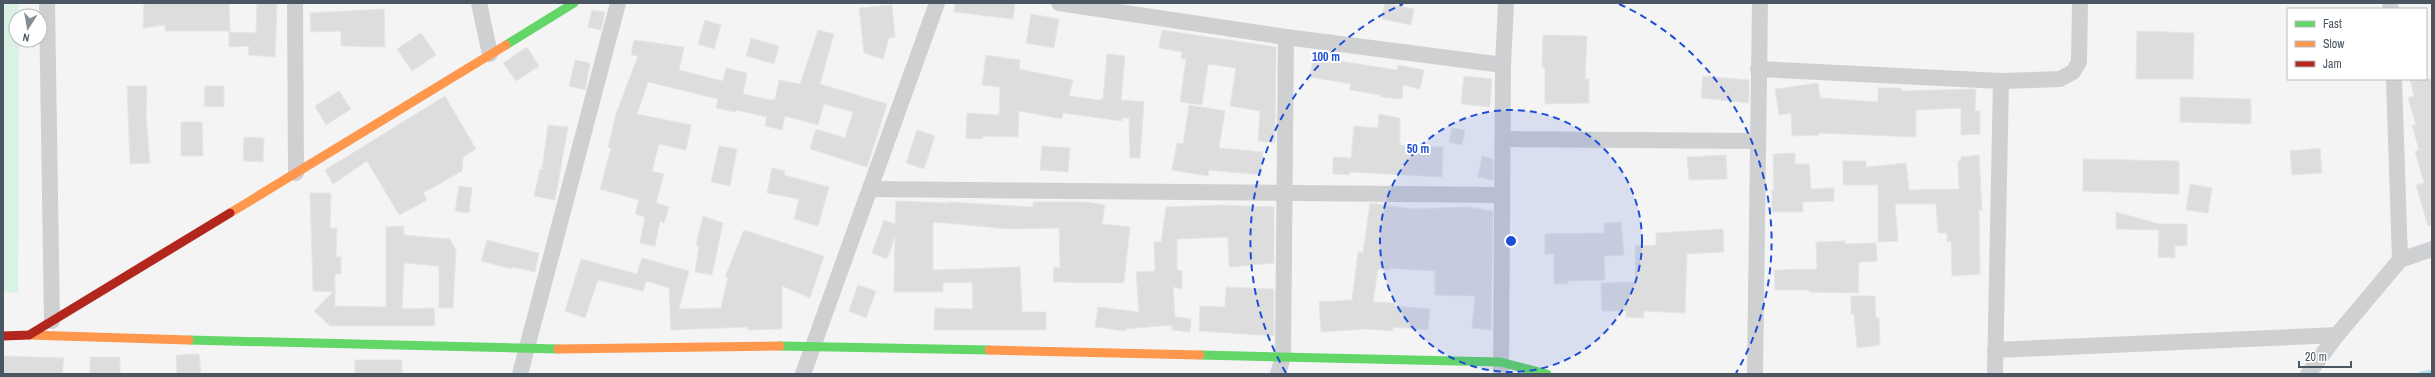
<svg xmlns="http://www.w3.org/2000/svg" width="2435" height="377" font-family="'Archivo Narrow',sans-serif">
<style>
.green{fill:#d9f2e3}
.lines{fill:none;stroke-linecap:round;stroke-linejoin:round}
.stream{stroke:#aee2f0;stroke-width:5}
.building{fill:#ddddde;stroke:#e5e6e7}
.street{stroke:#ced0d2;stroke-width:16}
.fast{stroke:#63d668;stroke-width:9}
.slow{stroke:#ff974d;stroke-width:9}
.jam{stroke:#b3261e;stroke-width:9}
.ring{fill:none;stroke:#1d4ed8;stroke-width:2;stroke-dasharray:7 5}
.centre{fill:#1d4ed8;stroke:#fff;stroke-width:2}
.ring-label{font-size:12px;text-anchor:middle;font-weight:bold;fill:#1d4ed8;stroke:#fff;stroke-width:4;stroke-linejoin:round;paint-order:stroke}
</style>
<rect width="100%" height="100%" fill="#f4f4f4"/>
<polygon class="green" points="3,3 19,3 19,16 16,16 16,40 19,40 18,293 3,292"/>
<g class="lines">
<polyline class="stream" points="2421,374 2432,372"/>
</g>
<g class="building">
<polygon points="144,3 229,3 230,31 165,31 165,25 143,28"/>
<polygon points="257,3 277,3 275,57 248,55 249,46 229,47 229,32 256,33"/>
<polygon points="955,3 1015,3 1013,19 954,12"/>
<polygon points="1385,3 1414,9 1411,25 1382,19"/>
<polygon points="892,5 895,37 889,38 883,59 864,53 859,8"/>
<polygon points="384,9 385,47 341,46 341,31 311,32 310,13"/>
<polygon points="592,10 605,12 601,30 588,27"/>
<polygon points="1031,14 1059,19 1054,48 1026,43"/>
<polygon points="705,20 721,25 714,49 698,44"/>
<polygon points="818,30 834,34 820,84 887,104 867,167 810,149 816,129 845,138 853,112 824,104 818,125 785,116 782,130 765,126 767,117 736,110 735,112 716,108 718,99 648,82 637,114 691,125 686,150 659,144 652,171 664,174 656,203 669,207 664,223 660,221 655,246 640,243 645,217 635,214 639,200 600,189 611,148 608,147 616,114 638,56 631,55 634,40 684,47 679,70 723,81 726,68 747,73 743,94 771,100 775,99 779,80 800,84"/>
<polygon points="1162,30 1276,47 1275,143 1258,141 1260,111 1230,106 1236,68 1208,64 1202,105 1180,102 1186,59 1181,59 1182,52 1159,48"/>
<polygon points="2137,31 2194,33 2193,79 2136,79"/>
<polygon points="421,33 436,55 412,71 397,49"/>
<polygon points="1543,35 1587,36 1585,79 1589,79 1589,103 1545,104 1545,68 1542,67"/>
<polygon points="751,38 779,46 774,64 746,56"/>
<polygon points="527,47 539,66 516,81 503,63"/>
<polygon points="1107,54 1125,56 1121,100 1144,102 1140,158 1130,158 1129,118 1122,118 1122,121 1063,113 1062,119 1019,111 1018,137 983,136 983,139 966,138 967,113 999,115 1000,87 982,85 986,55 1020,60 1019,69 1073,80 1069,96 1100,100 1103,98"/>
<polygon points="1313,57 1397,70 1398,65 1424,70 1420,89 1403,85 1402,99 1381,97 1381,95 1350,90 1351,84 1310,77"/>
<polygon points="575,60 590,63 585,90 569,86"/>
<polygon points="1464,76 1492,79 1490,107 1461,104"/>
<polygon points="1703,76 1749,80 1749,103 1701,98"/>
<polygon points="2410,79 2432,79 2432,225 2428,226 2416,185 2424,183 2415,151 2419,150 2412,125 2416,125 2408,98 2414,96"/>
<polygon points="1818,83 1820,98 1878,102 1878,88 1901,88 1901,91 1976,89 1975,111 1980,111 1980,134 1961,135 1961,108 1916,110 1916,137 1819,133 1819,135 1792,136 1791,113 1779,115 1775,89"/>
<polygon points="127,86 147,86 146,115 150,163 130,164"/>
<polygon points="205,86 224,86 224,107 204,106"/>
<polygon points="339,91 351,109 326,125 315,106"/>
<polygon points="445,96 476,149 463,157 462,171 423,193 427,200 399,215 367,161 333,184 325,170"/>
<polygon points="2180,97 2251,99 2251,124 2180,122"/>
<polygon points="1189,105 1225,111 1219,148 1263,152 1261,175 1209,170 1208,176 1172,170 1177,143 1183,144"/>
<polygon points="1379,114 1400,118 1400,145 1443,147 1442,177 1350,172 1350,175 1333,174 1333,157 1351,158 1354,126 1378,128"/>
<polygon points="181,122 202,122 203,156 181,156"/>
<polygon points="548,125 568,127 555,200 534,196 540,169 542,170"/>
<polygon points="1452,128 1465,130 1462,145 1449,142"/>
<polygon points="917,130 935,136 924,169 906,163"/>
<polygon points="244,137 264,138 263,162 243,161"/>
<polygon points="719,146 737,149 730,186 711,182"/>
<polygon points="1042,146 1070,148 1068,172 1040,170"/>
<polygon points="2320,148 2322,173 2292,175 2290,151"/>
<polygon points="1795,153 1795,164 1809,164 1811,189 1834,188 1834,201 1803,202 1803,212 1772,212 1772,190 1774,190 1773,154"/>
<polygon points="1726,155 1727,179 1689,180 1687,157"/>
<polygon points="1979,155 1982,210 1979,210 1980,274 1952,276 1951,241 1947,242 1947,233 1938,233 1936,204 1895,204 1898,241 1878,242 1878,185 1843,185 1843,161 1866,161 1866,167 1906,163 1909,190 1959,189 1958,161 1961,161 1961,157"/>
<polygon points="1482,156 1493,159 1493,180 1478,177"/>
<polygon points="2083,159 2179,161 2179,194 2083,191"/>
<polygon points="772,168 785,171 784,175 829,187 818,226 794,219 799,199 767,193"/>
<polygon points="2190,184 2212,188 2208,213 2186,210"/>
<polygon points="459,186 472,188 469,213 455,211"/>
<polygon points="310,193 331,193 330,228 337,228 336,257 341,257 341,274 335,274 335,306 386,307 386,227 404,226 404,235 450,239 456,250 453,308 439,308 439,266 404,263 402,309 434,308 435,326 330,326 314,311 333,292 313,291"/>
<polygon points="896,201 949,203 949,202 1033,207 1033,202 1087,202 1105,205 1102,224 1130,227 1124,283 1053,282 1054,267 1060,268 1059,228 1009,229 935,222 933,223 933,270 1020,267 1022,312 1046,312 1046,330 934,330 935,308 973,309 972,282 943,283 943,292 894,292 895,237 887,259 872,253 884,220 895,224"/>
<polygon points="1370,203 1412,209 1467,207 1493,211 1491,330 1472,328 1475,296 1435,295 1435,271 1390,268 1390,270 1378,269 1373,302 1395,303 1395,306 1430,309 1428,330 1393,327 1393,331 1366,329 1321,332 1319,302 1352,300 1358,252 1363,253"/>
<polygon points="1221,205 1274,207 1274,263 1229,267 1228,237 1177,239 1177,270 1182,271 1182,289 1173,287 1175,317 1191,319 1190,332 1172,330 1172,325 1125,329 1125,331 1095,327 1098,307 1139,312 1136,272 1155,271 1154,242 1161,242 1166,207"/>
<polygon points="2116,212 2159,224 2187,224 2187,246 2175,246 2175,258 2158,257 2159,230 2116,229"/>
<polygon points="703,216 723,223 712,275 695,272 699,246 696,245"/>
<polygon points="1621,222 1624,255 1604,256 1605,280 1568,281 1568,284 1554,284 1554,254 1545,254 1545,234 1604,233 1604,223"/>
<polygon points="1723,229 1724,252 1687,254 1685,313 1644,311 1644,318 1626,317 1626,311 1602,311 1601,283 1636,282 1635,246 1656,245 1656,233"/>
<polygon points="744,230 824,256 810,298 782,286 782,329 748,330 748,327 671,330 669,288 646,281 643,291 598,280 585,318 565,311 581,259 637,274 642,258 689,271 679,309 721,308 728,277 725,277"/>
<polygon points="487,240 539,253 535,272 513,267 512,269 481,261"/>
<polygon points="1845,241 1845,244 1876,243 1877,261 1859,262 1858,293 1809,292 1809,290 1775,290 1774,270 1817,269 1816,242"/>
<polygon points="858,285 876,291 866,318 849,311"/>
<polygon points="1226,287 1274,289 1274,336 1199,331 1200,306 1225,307"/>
<polygon points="1851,296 1875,296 1876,318 1879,318 1880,345 1857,348 1854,314 1851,314"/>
<polygon points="199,354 201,374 177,374 176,355"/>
<polygon points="3,356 64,358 62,374 3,374"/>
<rect x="90" y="357" width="30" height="17"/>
<rect x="355" y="360" width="47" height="14"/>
</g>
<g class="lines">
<g class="street">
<polyline points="47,3 52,321"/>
<polyline points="295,3 296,173"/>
<polyline points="479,3 490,54"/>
<polyline points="1059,3 1286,37 1503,65"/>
<polyline points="2390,3 2391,9"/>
<polyline points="1758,69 2001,81 2060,79 2073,72 2079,62 2080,3"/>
<polyline points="1503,139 1758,141"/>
<polyline points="871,189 1502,195"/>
<polyline points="2400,260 2432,249"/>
<polyline points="1995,350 2337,335"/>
<polyline points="520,374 618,3"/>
<polyline points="803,374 937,3"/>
<polyline points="1278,374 1283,357 1286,37"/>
<polyline points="1501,374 1503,65 1506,3"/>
<polyline points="1755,374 1760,3"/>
<polyline points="1995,374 2001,81"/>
<polyline points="2308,374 2337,335 2400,260 2394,79"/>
</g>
<g class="fast">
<polyline points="506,45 574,3"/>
<polyline points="189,340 558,349"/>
<polyline points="780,346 989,350"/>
<polyline points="1200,355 1500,362 1547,374"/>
</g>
<g class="slow">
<polyline points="230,213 506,45"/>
<polyline points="29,335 189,340"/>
<polyline points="558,349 780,346"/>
<polyline points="989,350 1200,355"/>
</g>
<polyline class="jam" points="3,336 29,335 230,213"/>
</g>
<circle cx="1511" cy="241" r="131" fill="#1d4ed8" fill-opacity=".12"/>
<g class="ring">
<circle cx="1511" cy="241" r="131"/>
<path d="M1286 373A261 261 0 0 1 1403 4M1619 4A261 261 0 0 1 1736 373"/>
</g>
<circle cx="1511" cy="241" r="6" class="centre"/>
<g class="ring-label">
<text x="1326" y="61">100 m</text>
<text x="1418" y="153">50 m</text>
</g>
<rect width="2435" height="377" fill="none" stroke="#4a5661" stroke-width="8"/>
<rect x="2287" y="8" width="140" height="72" fill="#ffffff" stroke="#b7bbc0"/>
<rect x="2295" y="21" width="20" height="6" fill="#63d668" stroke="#b7bbc0"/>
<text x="2323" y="28" font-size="12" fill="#4a5661">Fast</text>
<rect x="2295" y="41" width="20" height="6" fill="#ff974d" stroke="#b7bbc0"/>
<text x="2323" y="48" font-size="12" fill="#4a5661">Slow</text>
<rect x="2295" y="61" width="20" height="6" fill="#b3261e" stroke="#b7bbc0"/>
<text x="2323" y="68" font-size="12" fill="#4a5661">Jam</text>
<g transform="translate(28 28) rotate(191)"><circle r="19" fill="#ffffff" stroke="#b7bbc0"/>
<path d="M0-3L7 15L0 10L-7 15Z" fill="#868d94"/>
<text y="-6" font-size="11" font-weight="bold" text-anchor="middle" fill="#4a5661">N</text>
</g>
<path d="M2299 361v6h52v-6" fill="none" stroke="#4a5661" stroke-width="2"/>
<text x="2305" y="361" font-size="12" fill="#4a5661" stroke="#ffffff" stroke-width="3" paint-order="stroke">20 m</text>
</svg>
